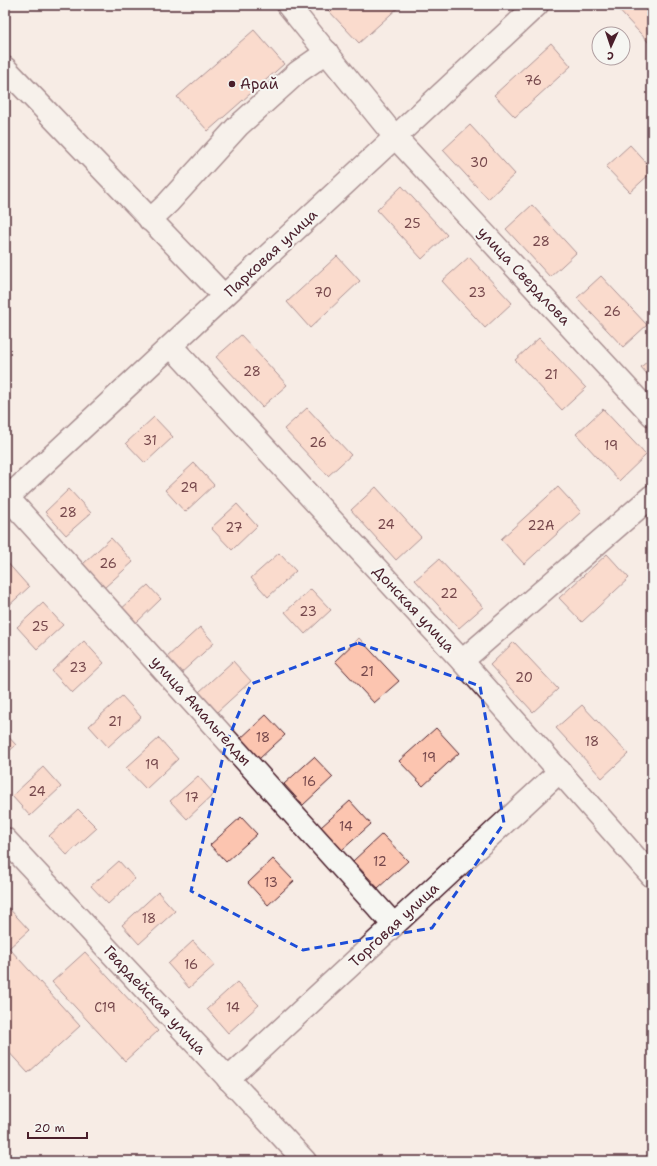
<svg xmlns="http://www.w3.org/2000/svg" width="657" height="1166" font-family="'Shantell Sans',sans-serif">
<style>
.building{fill:#fcc5b0;stroke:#4a1f2b}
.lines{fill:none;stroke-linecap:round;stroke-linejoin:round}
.minor-casing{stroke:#4a1f2b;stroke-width:25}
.minor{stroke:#f6f6f2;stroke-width:22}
.marked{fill:none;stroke:#1d4ed8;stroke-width:3;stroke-dasharray:8 5;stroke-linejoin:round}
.poi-dot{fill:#4a1f2b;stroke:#f6f6f2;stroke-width:1.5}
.labels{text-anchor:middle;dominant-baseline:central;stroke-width:4;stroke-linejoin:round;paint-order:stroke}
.number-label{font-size:13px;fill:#76484c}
.poi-label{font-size:15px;fill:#4a1f2b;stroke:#f6f6f2;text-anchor:start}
.street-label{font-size:15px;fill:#4a1f2b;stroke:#f6f6f2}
</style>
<rect width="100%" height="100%" fill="#f7ece5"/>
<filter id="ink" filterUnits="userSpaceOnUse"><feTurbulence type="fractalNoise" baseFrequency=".025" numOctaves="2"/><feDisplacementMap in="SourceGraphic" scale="8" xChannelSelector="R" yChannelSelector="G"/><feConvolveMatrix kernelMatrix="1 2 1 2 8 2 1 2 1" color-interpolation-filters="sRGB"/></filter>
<g filter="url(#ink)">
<g class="building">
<polygon points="333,5 401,5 359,43 328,10"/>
<polygon points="614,5 652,5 652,46"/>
<polygon points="254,30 284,64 208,131 177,97"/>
<polygon points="551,43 571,66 515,117 494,95"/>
<polygon points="470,125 515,174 488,199 443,150"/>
<polygon points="630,145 652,169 652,172 630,192 606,167"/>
<polygon points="402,186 447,235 422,259 377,210"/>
<polygon points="532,205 576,253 550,277 506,229"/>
<polygon points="337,256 360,281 310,328 287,302"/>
<polygon points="469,257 512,303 485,328 442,281"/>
<polygon points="601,276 647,325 623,347 577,298"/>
<polygon points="241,335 287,385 262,407 216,357"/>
<polygon points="539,338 586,388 562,410 515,360"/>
<polygon points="652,357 652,380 641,367"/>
<polygon points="307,408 351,455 328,476 284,429"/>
<polygon points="603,409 646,455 619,481 576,434"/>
<polygon points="154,417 173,437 145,463 126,443"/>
<polygon points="194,463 214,485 185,512 165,490"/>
<polygon points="376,487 421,537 396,560 351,510"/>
<polygon points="558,487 581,512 524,564 501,539"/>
<polygon points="69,489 91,513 66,535 45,512"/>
<polygon points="237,504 257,526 232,550 211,528"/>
<polygon points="111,538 133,562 104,588 83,564"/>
<polygon points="279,553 296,571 268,597 251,578"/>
<polygon points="607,554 629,578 582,622 559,598"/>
<polygon points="439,559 483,607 459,628 415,580"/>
<polygon points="5,560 29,587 5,609"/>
<polygon points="148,585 161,599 134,625 120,610"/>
<polygon points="311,589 331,610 305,634 285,612"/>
<polygon points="43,603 63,625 37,649 17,627"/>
<polygon points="200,627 214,643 180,674 166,658"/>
<polygon points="359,638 399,681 374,703 335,661"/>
<polygon points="84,641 104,663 72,693 52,671"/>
<polygon points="514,642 558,689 533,712 490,665"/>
<polygon points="233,661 251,681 217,712 199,692"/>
<polygon points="122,696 141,717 108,747 89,726"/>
<polygon points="582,705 628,754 602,778 556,728"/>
<polygon points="266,715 285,735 259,759 240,739"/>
<polygon points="436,728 459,753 423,786 399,761"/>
<polygon points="5,733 16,745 5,755"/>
<polygon points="159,738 178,759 146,789 126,768"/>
<polygon points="314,757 333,777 303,805 284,784"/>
<polygon points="43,767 61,787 30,816 12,796"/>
<polygon points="198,776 214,794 187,819 170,801"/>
<polygon points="350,801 371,824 342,850 321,827"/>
<polygon points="78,809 97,828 67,855 49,836"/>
<polygon points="241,817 257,834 226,862 210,845"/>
<polygon points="382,834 408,861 378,888 353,861"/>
<polygon points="273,859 294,881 268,905 248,883"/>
<polygon points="119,861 135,879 108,904 91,886"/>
<polygon points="158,892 175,911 139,944 122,925"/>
<polygon points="5,904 29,930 9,948 80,1026 28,1073 5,1048"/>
<polygon points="193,941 215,965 189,988 168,964"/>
<polygon points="85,952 158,1031 125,1061 52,982"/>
<polygon points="237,982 259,1005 228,1033 207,1009"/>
</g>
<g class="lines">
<defs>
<g id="minor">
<polyline points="288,5 395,137 652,415"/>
<polyline points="5,68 224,296"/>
<polyline points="150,220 168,203 238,126 298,72 327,52"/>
<polyline points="171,346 462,661 652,876"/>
<polyline points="8,498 394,925"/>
<polyline points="5,500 537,5"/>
<polyline points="462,661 652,496"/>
<polyline points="5,839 305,1161"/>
<polyline points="228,1079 560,771"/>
</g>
</defs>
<use href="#minor" class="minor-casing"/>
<use href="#minor" class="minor"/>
</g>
</g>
<path d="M0 0H657V1166H0ZM358,643L480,686L504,823L432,928L303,950L191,891L226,744L251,684Z" fill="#f7ece5" fill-opacity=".55" fill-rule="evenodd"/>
<path class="marked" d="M358,643L480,686L504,823L432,928L303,950L191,891L226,744L251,684Z"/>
<circle class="poi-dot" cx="232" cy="84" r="4"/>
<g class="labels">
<g class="number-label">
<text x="533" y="80">76</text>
<text x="479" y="162">30</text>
<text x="412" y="223">25</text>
<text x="541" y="241">28</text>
<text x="323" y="292">70</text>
<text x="477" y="292">23</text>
<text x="612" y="311">26</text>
<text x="252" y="371">28</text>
<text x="551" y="374">21</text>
<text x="150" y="440">31</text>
<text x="318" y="442">26</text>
<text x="611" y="445">19</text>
<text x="189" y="487">29</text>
<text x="68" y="512">28</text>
<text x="386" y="524">24</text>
<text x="541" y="525">22А</text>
<text x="234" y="527">27</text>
<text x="108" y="563">26</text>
<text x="449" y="593">22</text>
<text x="308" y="611">23</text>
<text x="40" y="626">25</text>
<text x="78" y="667">23</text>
<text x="367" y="671">21</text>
<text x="524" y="677">20</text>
<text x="115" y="721">21</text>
<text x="263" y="737">18</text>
<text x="592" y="741">18</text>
<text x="429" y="757">19</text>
<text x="152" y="764">19</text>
<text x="309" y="781">16</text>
<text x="37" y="791">24</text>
<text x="192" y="797">17</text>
<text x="346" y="826">14</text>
<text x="380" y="861">12</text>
<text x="271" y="882">13</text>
<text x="149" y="918">18</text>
<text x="191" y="964">16</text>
<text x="105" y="1007">С19</text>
<text x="233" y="1007">14</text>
</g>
<g class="poi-label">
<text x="240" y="84">Арай</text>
</g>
<g class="street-label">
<text transform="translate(271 253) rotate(-43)">Парковая улица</text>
<text transform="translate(524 276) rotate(47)">улица Свердлова</text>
<text transform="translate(414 609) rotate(47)">Донская улица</text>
<text transform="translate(201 711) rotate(48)">улица Амальгелды</text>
<text transform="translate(394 925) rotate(-43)">Торговая улица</text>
<text transform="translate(155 1000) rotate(47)">Гвардейская улица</text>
</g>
</g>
<rect width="657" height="1166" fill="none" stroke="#f6f6f2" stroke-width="20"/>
<rect x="10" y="10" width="637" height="1146" fill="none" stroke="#4a1f2b" stroke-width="1.5" filter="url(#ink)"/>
<g transform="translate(611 46) rotate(183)"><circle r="19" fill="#f6f6f2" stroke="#b1a0a2"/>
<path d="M0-3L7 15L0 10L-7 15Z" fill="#4a1f2b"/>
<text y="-6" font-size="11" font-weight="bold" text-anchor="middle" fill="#4a1f2b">С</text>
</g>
<path d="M28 1132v6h59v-6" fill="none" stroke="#4a1f2b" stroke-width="2"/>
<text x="34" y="1132" font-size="12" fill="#4a1f2b" stroke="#f6f6f2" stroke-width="3" paint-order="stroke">20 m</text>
</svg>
